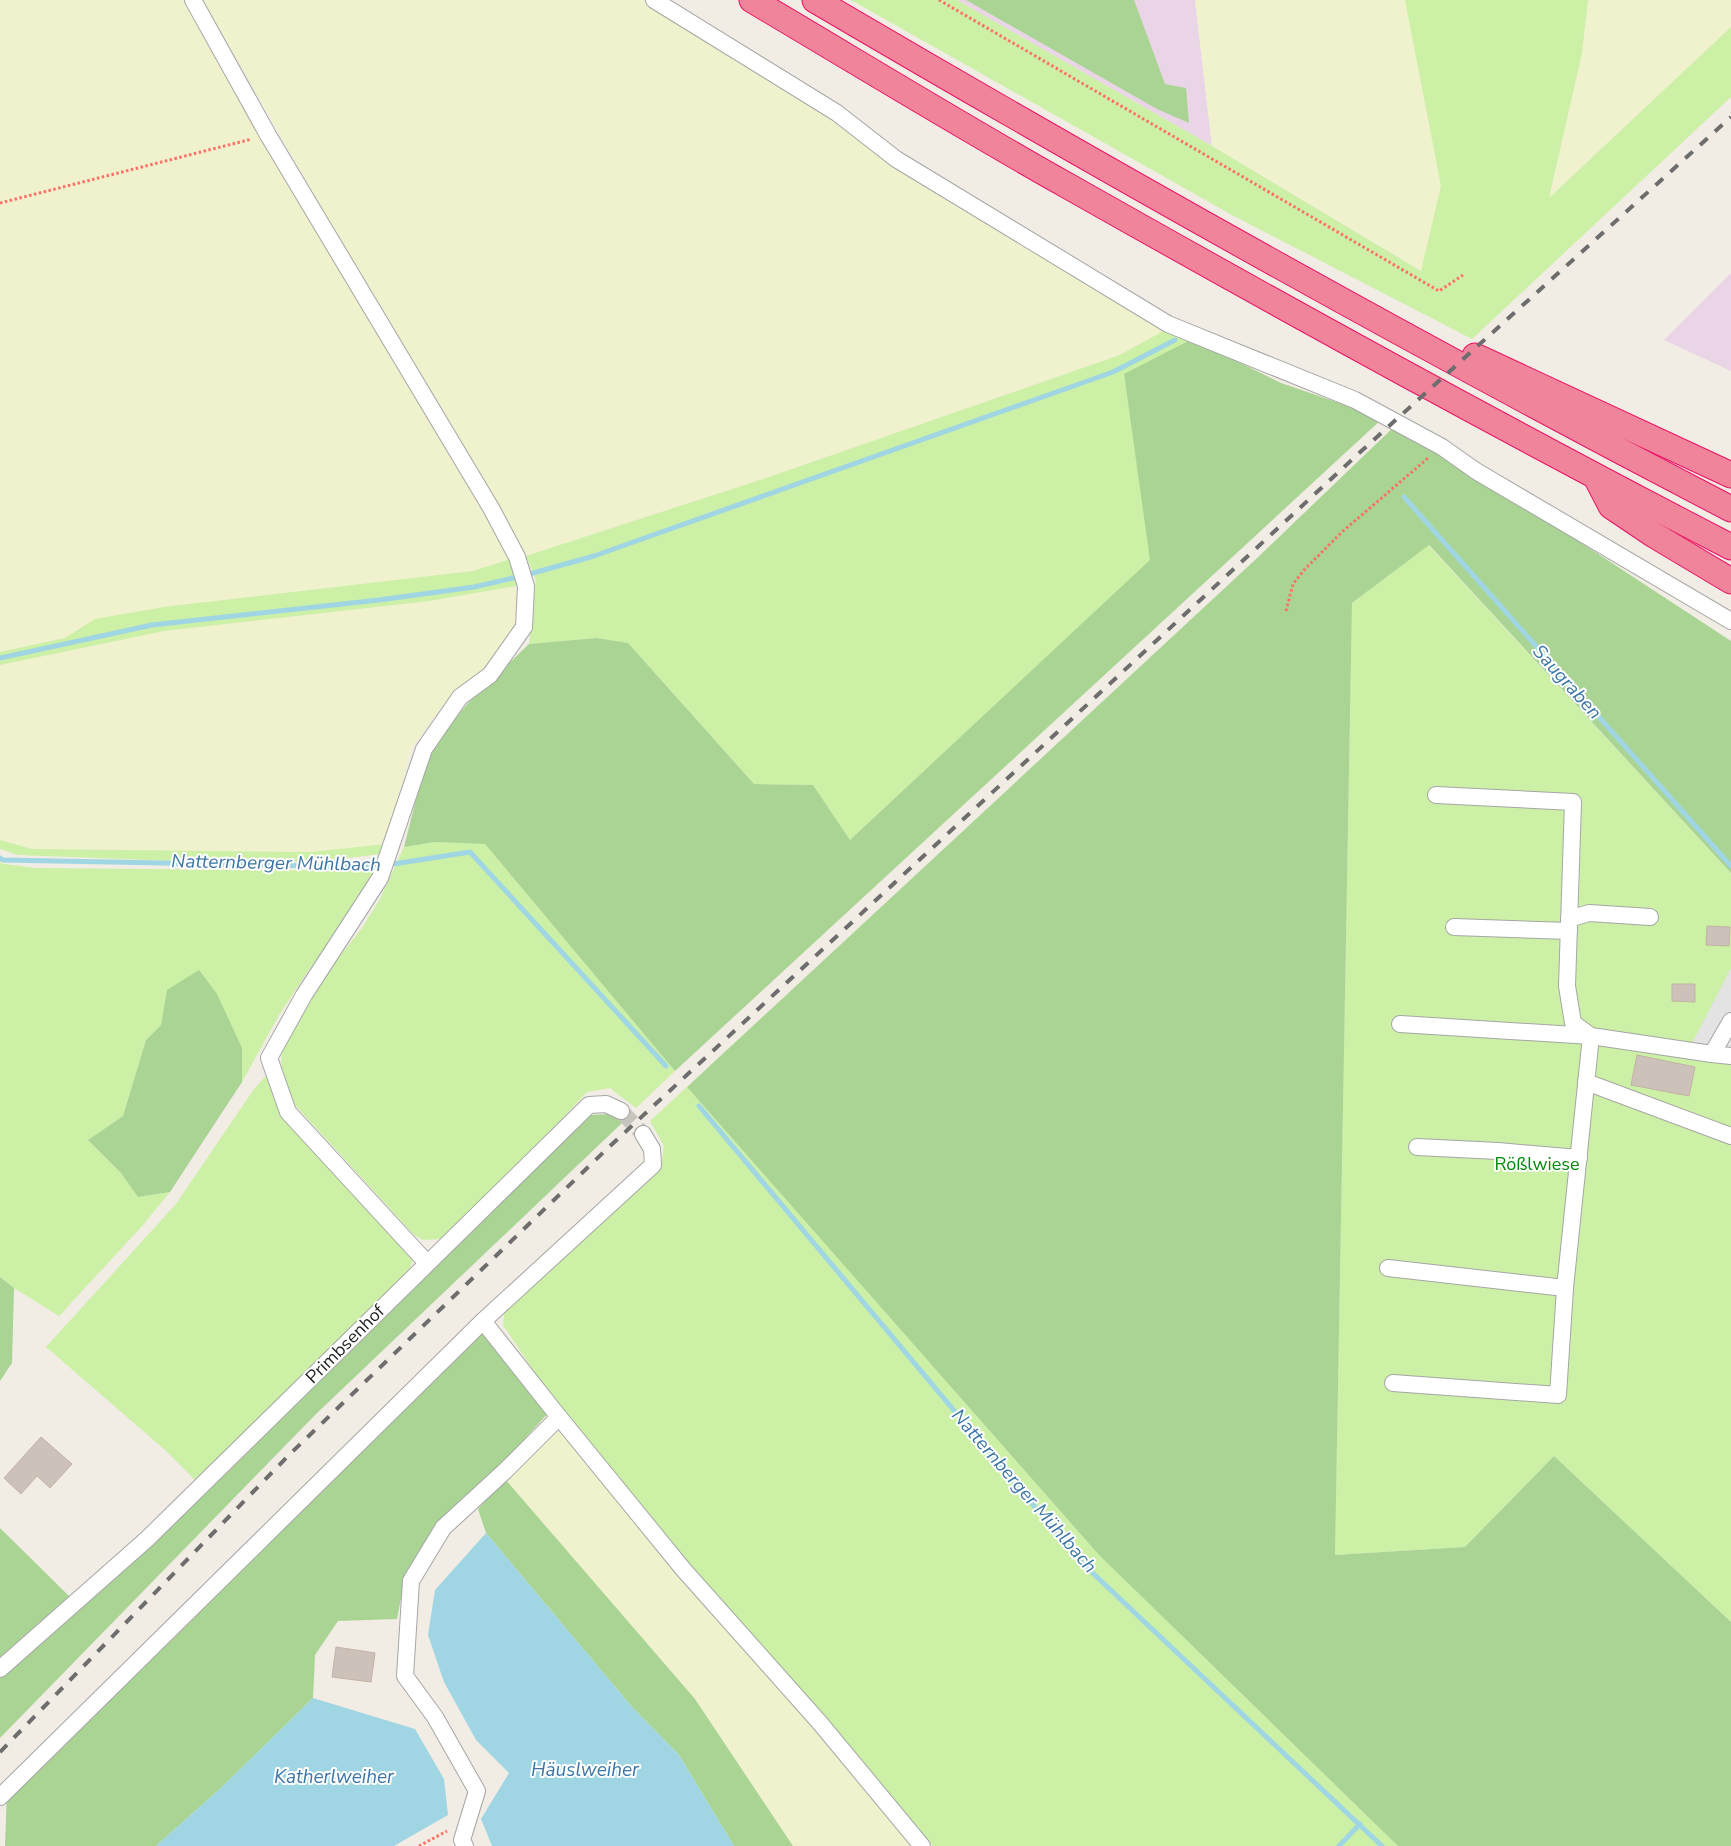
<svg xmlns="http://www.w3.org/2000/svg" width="1731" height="1846" font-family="'Nunito Sans',sans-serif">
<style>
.industrial{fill:#ead5e7}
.farmland{fill:#f0f1cd}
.grass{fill:#ccf0a5}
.forest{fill:#a9d494}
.parking{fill:#e3e3e3}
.water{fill:#a0d6e3}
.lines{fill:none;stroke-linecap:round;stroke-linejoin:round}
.stream{stroke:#a0d6e3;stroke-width:5}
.building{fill:#cdc2b9;stroke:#c4b1a5}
.minor-tunnel{stroke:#c7c3bd;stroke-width:16;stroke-dasharray:16 8;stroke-linecap:butt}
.minor-casing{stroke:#a6a6a6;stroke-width:18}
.highway-casing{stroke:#ec1365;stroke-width:27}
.path{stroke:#ff7166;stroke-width:3;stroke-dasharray:2.5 2.5;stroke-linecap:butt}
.minor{stroke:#fff;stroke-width:16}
.highway{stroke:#ef849b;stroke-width:25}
.rail{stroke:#6d6d6d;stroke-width:4;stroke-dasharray:10 10;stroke-linecap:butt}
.labels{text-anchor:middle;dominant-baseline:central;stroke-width:4;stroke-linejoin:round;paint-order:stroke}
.park-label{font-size:18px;fill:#018908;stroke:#fff}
.street-label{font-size:18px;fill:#1f1f1f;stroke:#fff}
.water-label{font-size:19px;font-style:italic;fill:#3c76a7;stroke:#fff}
</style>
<rect width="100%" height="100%" fill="#f1ece4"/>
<g class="industrial">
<polygon points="957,0 1195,0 1212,146"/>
<polygon points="1731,273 1731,371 1664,340"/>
</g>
<g class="farmland">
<polygon points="0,0 186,0 511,559 473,571 164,607 96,619 65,638 0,652"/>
<polygon points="203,0 645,0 829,114 1167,329 1120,355 769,477 526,556 326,216"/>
<polygon points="1195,0 1405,0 1441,186 1422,271 1212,146"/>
<polygon points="1588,0 1731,0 1731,27 1549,198 1582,53"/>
<polygon points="516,586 519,618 502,651 441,708 411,749 386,844 311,852 32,849 0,840 0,665 164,631 429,601"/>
<polygon points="559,1431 566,1436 915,1846 793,1846 695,1699 505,1479 550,1434"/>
</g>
<g class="grass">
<polygon points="851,0 957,0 1212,146 1421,271 1441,186 1405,0 1588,0 1582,53 1549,198 1731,27 1731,97 1472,339 1232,215"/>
<polygon points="1167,329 1192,339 1124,375 1151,560 850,840 813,785 754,784 628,643 597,638 529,644 536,580 526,556 769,477 1120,355"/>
<polygon points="1428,545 1731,873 1731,1622 1554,1456 1465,1547 1335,1555 1352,603"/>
<polygon points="511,559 516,586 429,601 164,631 0,665 0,652 65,638 95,619 164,607 473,571"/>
<polygon points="0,840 32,849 311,852 386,844 381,854 314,862 177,861 18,855 0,849"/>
<polygon points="435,842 485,844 675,1071 636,1108 610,1088 587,1092 529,1154 440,1239 423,1240 414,1235 295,1105 282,1075 281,1051 310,994 362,928 380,899 404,847"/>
<polygon points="0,862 4,864 36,868 378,871 350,917 308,971 279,1015 242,1082 242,1048 167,990 161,1025 146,1040 123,1116 88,1140 121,1173 138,1197 170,1192 143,1225 59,1316 14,1288 0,1277"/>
<polygon points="268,1074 413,1259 410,1268 198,1483 164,1449 46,1347 176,1204 254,1089"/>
<polygon points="687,1087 1099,1555 1398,1846 933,1846 854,1752 661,1533 535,1373 503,1325 505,1308 661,1167 664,1146 650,1121"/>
</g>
<g class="forest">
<polygon points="966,0 1134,0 1165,84 1186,88 1189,123 1157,109"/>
<polygon points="1192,339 1281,383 1383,418 675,1071 485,844 435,842 404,847 428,752 468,703 529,644 597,638 628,643 754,784 813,785 850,840 1150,560 1124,374"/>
<polygon points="1398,423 1731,641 1731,873 1429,545 1352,603 1335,1555 1465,1547 1554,1456 1731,1622 1731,1846 1398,1846 1099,1555 687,1087 1255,560"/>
<polygon points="199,970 217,994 242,1048 242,1082 170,1192 138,1197 121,1173 88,1140 123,1116 146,1040 161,1025 167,990"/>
<polygon points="609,1114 623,1122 316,1414 0,1738 0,1678 157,1538 590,1115"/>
<polygon points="0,1277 14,1288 12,1363 0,1381"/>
<polygon points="483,1321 551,1410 498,1468 405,1577 397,1619 338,1621 315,1655 313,1698 222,1787 156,1846 5,1846 7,1790"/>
<polygon points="505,1479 695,1699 793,1846 734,1846 679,1755 632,1707 486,1533 478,1509"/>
<polygon points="0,1528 71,1598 0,1661"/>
</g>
<polygon class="parking" points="1731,968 1731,1062 1685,1057"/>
<g class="water">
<polygon points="486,1533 632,1707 679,1755 734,1846 492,1846 481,1819 509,1773 476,1740 444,1682 428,1635 435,1590"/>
<polygon points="313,1698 415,1729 444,1779 448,1815 394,1846 156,1846 222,1787"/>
</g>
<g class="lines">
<g class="stream">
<polyline points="1404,497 1731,866"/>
<polyline points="0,658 152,625 379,600 474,587 526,575 594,556 1113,372 1175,340"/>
<polyline points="0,858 3,860 374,867 470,852 666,1066"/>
<polyline points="699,1106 1081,1562 1382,1846"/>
<polyline points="1339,1846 1360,1824"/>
</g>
</g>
<g class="building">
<polygon points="1707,926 1730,927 1729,946 1706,945"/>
<polygon points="1672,984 1695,984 1695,1002 1672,1001"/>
<polygon points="1637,1055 1695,1067 1689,1096 1631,1085"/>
<polygon points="41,1437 72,1464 50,1488 37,1476 21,1494 4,1478"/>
<polygon points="336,1647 375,1653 371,1682 332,1677"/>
</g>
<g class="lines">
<polyline class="minor-tunnel" points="621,1111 643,1134"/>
<defs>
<g id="minor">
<polyline points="193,0 268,135 491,508 517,557 526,586 524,627 490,675 460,697 424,749 380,878 304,995 269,1058 288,1112 427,1263"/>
<polyline points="654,0 837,113 896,159 1168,324 1355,400 1442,447 1476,471 1731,621"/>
<polyline points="1436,795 1573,802 1567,986 1573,1023 1591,1036 1712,1054"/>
<polyline points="1569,919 1589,913 1650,917"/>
<polyline points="1454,927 1569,931"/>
<polyline points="1731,1021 1712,1054 1731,1056"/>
<polyline points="1586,1082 1731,1136"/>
<polyline points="643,1134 652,1149 653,1165 483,1321 559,1417 683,1569 820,1723 922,1846"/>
<polyline points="1417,1147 1498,1151 1579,1158"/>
<polyline points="1388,1268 1565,1288"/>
<polyline points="1393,1383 1558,1395 1565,1288 1591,1036 1400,1024"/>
<polyline points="0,1669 147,1539 589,1105 606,1104 621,1111"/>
<polyline points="0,1797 483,1321"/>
<polyline points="465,1846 462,1840 477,1791 435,1717 405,1676 411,1581 443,1528 505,1471 559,1417"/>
</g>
<g id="highway">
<path d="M752,0C857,62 961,126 1068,186C1287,310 1507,431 1731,547"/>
<path d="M815,0C1116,177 1421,348 1731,509"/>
<polyline points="1475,356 1731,475"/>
<polyline points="1596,477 1611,506 1654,535 1731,581"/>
</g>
</defs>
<use href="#minor" class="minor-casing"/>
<use href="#highway" class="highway-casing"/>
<g class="path">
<polyline points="939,0 1439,291 1463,275"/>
<polyline points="0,203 252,139"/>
<polyline points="1286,611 1293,584 1305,569 1342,532 1428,458"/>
<polyline points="419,1846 447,1831"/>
</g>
<use href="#minor" class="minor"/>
<use href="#highway" class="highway"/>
<polyline class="rail" points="0,1752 290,1454 609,1147 1357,455 1731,117"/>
</g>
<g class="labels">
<g class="park-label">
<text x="1537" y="1164">Rößlwiese</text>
</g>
<g class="street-label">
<text transform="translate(345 1344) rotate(-45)">Primbsenhof</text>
</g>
<g class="water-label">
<text transform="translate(1567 682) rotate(48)">Saugraben</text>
<text transform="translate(276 863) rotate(1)">Natternberger Mühlbach</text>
<text transform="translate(1024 1491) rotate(49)">Natternberger Mühlbach</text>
<text x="585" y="1770">Häuslweiher</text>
<text x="334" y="1777">Katherlweiher</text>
</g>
</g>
</svg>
